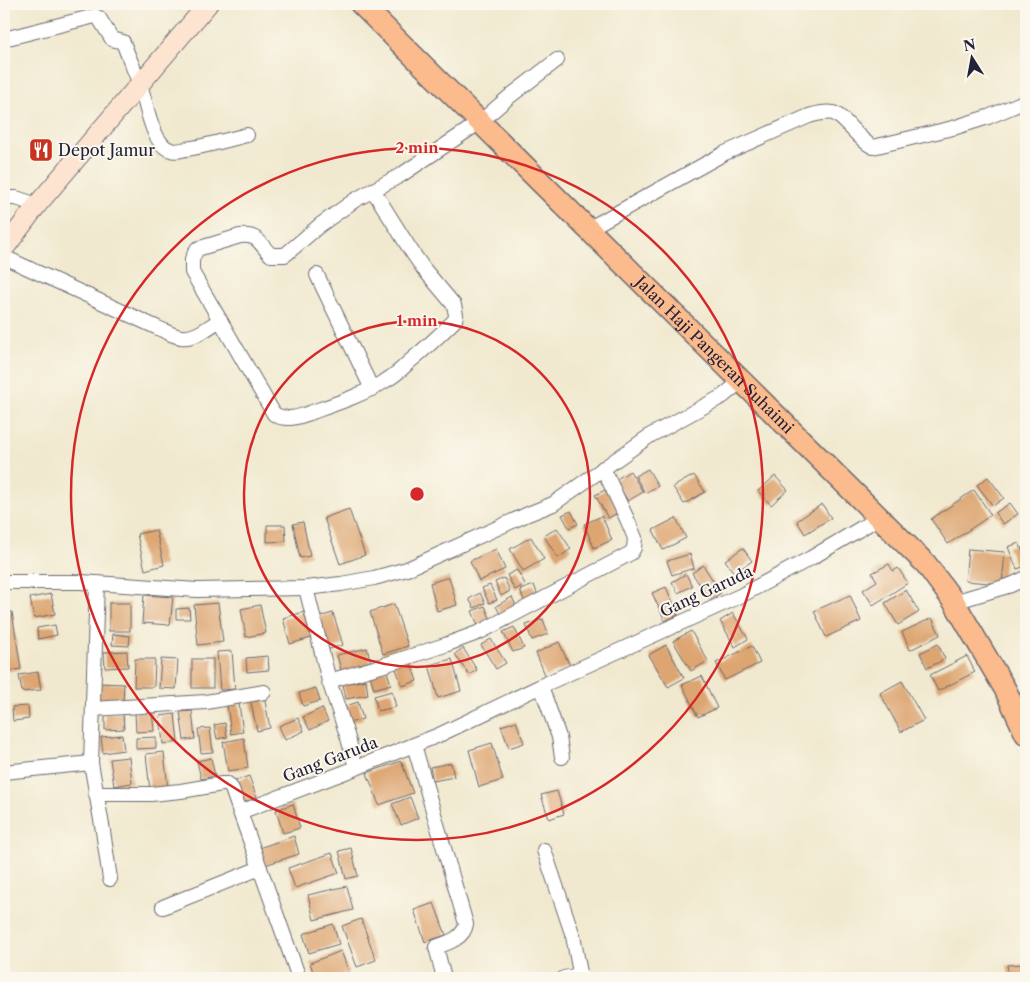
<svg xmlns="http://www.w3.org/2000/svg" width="1030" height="982" font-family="'Libre Caslon Text',serif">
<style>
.building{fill:#dda571}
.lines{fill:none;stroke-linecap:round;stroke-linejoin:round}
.minor-casing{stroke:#6a686f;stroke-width:16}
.secondary-casing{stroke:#6a686f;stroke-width:21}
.primary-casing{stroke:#6a686f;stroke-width:24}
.minor{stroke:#fff;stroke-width:14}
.secondary{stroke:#fde4d1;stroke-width:19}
.primary{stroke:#fbbb8c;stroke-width:21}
.ring{fill:none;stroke:#d62828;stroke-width:2.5}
.labels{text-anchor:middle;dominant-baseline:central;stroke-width:4;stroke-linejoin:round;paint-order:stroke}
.poi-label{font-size:16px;fill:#22223b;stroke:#fbf7ec;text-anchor:start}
.street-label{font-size:16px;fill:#22223b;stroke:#fbf7ec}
.centre{fill:#d62828;stroke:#fbf7ec;stroke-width:2.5}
.ring-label{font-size:15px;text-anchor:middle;font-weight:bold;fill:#d62828;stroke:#fbf7ec;stroke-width:4;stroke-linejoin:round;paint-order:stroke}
</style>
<rect width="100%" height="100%" fill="#fbf7ec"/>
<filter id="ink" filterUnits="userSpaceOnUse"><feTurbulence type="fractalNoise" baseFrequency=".02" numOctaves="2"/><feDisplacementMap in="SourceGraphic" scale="10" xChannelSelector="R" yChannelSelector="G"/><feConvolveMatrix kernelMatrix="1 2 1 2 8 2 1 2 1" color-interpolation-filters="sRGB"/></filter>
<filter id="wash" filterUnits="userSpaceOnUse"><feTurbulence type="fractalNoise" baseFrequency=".0096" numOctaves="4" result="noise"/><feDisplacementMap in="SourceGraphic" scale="20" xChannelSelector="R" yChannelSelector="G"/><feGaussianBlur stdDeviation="1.12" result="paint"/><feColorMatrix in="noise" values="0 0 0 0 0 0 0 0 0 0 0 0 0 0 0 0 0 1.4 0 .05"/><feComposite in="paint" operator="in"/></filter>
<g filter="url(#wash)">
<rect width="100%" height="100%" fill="#f1e9cf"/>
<g id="blocks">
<g class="building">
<polygon points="648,469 658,486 645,493 635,476"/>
<polygon points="630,471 643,492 628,501 615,480"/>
<polygon points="694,475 705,492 684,504 673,487"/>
<polygon points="775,476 788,490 771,505 758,491"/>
<polygon points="988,477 1004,498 993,506 977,485"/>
<polygon points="607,489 620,512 608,518 595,495"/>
<polygon points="974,490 991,515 948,544 931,519"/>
<polygon points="1010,503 1018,514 1003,524 995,513"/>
<polygon points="822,504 831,518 805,534 797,521"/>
<polygon points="349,509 365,555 340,564 324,518"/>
<polygon points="571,511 578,524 569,528 562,515"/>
<polygon points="602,516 612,540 594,548 584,524"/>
<polygon points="676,518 686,538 663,550 653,530"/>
<polygon points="303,522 310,556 300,558 293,524"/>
<polygon points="267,525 285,525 286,541 267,542"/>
<polygon points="557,528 571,549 558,558 544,536"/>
<polygon points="156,530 164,565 145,570 137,534"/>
<polygon points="531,537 544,559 523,571 510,549"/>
<polygon points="1019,543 1026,559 1026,566 1017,569 1008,547"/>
<polygon points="743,548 752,561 734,573 725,560"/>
<polygon points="496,549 505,569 479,581 470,561"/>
<polygon points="968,549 1005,552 1002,584 965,581"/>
<polygon points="690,554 694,568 672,575 667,561"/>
<polygon points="889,564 893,571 898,568 908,583 873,605 863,590 877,581 872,573"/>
<polygon points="703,565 721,593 710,600 692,573"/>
<polygon points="517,570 525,584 515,590 507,575"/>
<polygon points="686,574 692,586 678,593 672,582"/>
<polygon points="449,577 457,605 437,611 430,583"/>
<polygon points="504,578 510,591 501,596 495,582"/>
<polygon points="490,585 497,600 489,603 482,588"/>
<polygon points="534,585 539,598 525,603 520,590"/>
<polygon points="666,587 678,615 665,621 652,593"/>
<polygon points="906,590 919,612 898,625 885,603"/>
<polygon points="480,593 485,603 474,608 469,599"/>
<polygon points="51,594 55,614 34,618 30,598"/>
<polygon points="144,595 173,597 170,625 142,623"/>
<polygon points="850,595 861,621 826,637 814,611"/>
<polygon points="512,597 518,610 502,618 496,606"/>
<rect x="109" y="603" width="21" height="28"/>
<polygon points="218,603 223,642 198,645 194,605"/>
<polygon points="394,604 408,646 383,654 370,612"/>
<polygon points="260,605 266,633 246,637 241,609"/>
<polygon points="485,606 492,623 479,628 472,611"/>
<polygon points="189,608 190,619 176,619 176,609"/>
<polygon points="12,612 21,669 4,672 4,613"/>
<polygon points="304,612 311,638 290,644 283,618"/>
<polygon points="333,613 343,645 326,650 315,618"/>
<polygon points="733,613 748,639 735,647 720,621"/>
<polygon points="932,618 940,635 910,650 902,632"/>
<polygon points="543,619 548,634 532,640 526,625"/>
<polygon points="55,625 57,635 38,639 37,628"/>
<polygon points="514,627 524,648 513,652 503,632"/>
<polygon points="691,631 708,661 691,671 673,641"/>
<polygon points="113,634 130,636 129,646 112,645"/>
<polygon points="491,639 506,663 496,669 481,645"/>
<polygon points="559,642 570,666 546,677 536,653"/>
<polygon points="938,644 945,659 927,668 920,653"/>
<polygon points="666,645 684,678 668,687 649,655"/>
<polygon points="752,646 760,663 725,680 716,663"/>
<polygon points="367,648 372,667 342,674 337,655"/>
<polygon points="463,648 477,670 469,675 455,654"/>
<polygon points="127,651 128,667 105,668 104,652"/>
<polygon points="232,651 235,689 220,690 217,652"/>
<polygon points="268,656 269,670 247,672 246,658"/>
<polygon points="967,656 975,672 938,691 930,675"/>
<polygon points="409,658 417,681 402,686 394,663"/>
<polygon points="135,659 155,659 154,687 134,687"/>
<polygon points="161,659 178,660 176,689 159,688"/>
<rect x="192" y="659" width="21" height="29"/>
<polygon points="452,659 461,691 438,698 429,665"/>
<polygon points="386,669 391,684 374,689 370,675"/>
<polygon points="38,672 41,690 22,692 19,675"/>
<polygon points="702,676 717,708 698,717 682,685"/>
<polygon points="366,680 368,695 346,699 343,684"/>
<polygon points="902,681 924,720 901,732 880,693"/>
<polygon points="97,683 124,684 123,703 97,702"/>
<polygon points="316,688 320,701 303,706 299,693"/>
<polygon points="392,691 396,707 378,711 374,696"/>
<polygon points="264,696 270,728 257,731 250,698"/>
<polygon points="358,702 363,719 346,724 340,708"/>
<polygon points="239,704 243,732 231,734 227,705"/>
<polygon points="28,706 29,719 13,721 12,707"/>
<polygon points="322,708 328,721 310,730 303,717"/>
<polygon points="152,711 154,731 136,732 135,712"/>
<polygon points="192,711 195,739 184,740 180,712"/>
<polygon points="123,713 124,729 105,730 105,714"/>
<polygon points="175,714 178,742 163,744 160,716"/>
<polygon points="298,718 304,731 285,740 279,726"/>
<polygon points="516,721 524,743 509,748 501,726"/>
<polygon points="225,723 227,737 217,739 214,725"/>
<polygon points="210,728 213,752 201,753 198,729"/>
<polygon points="122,735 124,750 103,753 101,737"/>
<polygon points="156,737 156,748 136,749 136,738"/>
<polygon points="244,738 248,768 228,771 223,742"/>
<polygon points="492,743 503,780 479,787 469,750"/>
<polygon points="164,752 168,789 150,791 146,754"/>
<polygon points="129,757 132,783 114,786 110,759"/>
<polygon points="211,758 215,776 201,779 197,761"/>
<polygon points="401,761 413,793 379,805 367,773"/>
<polygon points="451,763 454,777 433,781 430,767"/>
<polygon points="249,776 257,798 243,804 235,781"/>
<polygon points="557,791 564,814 549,819 541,795"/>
<polygon points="410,797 418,818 401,825 392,804"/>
<polygon points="293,804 300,828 283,833 276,810"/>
<polygon points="294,836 299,854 265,865 259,848"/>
<polygon points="351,848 358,876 346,879 339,851"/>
<polygon points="332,853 339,873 295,888 288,868"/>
<polygon points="347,886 353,910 314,920 308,895"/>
<polygon points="434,903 446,935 425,942 414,910"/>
<polygon points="361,919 376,960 357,967 342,926"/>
<polygon points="333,924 339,944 309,953 303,934"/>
<polygon points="341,951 349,972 333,978 315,978 310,963"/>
<polygon points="1026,964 1026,978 1009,978 1007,965"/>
</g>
</g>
</g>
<g filter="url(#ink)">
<use href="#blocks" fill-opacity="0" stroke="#6a686f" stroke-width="1"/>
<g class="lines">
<defs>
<g id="minor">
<polyline points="366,8 382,4"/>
<path d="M4,39L95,16L99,18L112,39L123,42C128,56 134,69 139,82C146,99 151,145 171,150C176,152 181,150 186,149C207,146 226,140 247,135"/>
<polyline points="4,198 16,198 37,205"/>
<path d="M588,229L725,153L809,116C816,114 825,111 833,113C844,116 858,140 873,147L953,128L988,117L1026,101"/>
<path d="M4,257L158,328C165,331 173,336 181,337C196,339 208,327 220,320L274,414C288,423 303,415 318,410C341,402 364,394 385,381C394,376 402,369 409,362C425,349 440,335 455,320L456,315L454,305L423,268L410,249L373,190"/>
<polyline points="317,275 372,389"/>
<path d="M220,320L192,272V259L197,249L240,236C259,234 259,244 271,255H285L320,225L355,200L401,175L480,122L509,97L557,60"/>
<polyline points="4,582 81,582 197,590 306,588 341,584 374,578 407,569 528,514 553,504 651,435 723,396 741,381"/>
<polyline points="306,588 329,681 348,738 356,768"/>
<polyline points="954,602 1011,585 1026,578"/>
<polyline points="329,681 381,666 445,645 480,632 631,553 634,548 635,538 627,519 603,468"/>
<polyline points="541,686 559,737 562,757"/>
<polyline points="93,709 206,702 264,692"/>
<path d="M414,745L466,924C464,938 448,943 436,947L444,978"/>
<polyline points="91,763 103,831 110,879"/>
<polyline points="4,772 91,763 97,583"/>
<polyline points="96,794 151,794 181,791 222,784 228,784 232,789 240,812 299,978"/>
<polyline points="240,812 356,768 439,735 541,686 740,596 811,558 880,517"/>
<polyline points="544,850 573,936 581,978"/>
<polyline points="163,907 260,868"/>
<polyline points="564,978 580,975"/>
</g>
<polyline id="secondary" points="4,249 37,205 208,4"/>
<g id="primary">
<path id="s1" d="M361,4L926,564L954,602L1005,689L1026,734"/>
</g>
</defs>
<use href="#minor" class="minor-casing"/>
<use href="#secondary" class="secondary-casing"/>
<use href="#primary" class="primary-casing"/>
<use href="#minor" class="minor"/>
<use href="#secondary" class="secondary"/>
<use href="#primary" class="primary"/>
</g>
</g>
<g class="ring">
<circle cx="417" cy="494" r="173"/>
<circle cx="417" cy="494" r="346"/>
</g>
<defs>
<symbol id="restaurant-square" viewBox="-11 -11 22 22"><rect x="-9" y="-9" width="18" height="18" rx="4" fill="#c8321e" stroke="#fbf7ec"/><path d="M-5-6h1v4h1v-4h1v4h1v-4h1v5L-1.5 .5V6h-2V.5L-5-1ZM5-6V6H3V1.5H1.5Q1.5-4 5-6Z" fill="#fff"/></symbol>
</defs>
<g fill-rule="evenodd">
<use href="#restaurant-square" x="27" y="136" width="28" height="28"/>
</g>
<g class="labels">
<g class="poi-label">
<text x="58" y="150">Depot Jamur</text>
</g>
<g class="street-label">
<text stroke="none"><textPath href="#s1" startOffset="498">Jalan Haji Pangeran Suhaimi</textPath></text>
<text transform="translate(706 591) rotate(-25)">Gang Garuda</text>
<text transform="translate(330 759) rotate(-21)">Gang Garuda</text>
</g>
</g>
<circle cx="417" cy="494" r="8" class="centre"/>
<g class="ring-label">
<text x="417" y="153">2 min</text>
<text x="417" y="326">1 min</text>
</g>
<rect width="1030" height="982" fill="none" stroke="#fbf7ec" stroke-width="20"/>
<g transform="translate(972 58) rotate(349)" stroke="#fbf7ec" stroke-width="4" paint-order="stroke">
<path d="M0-4L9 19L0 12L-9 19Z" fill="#22223b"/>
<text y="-8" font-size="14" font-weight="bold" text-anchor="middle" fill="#22223b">N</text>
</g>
</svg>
